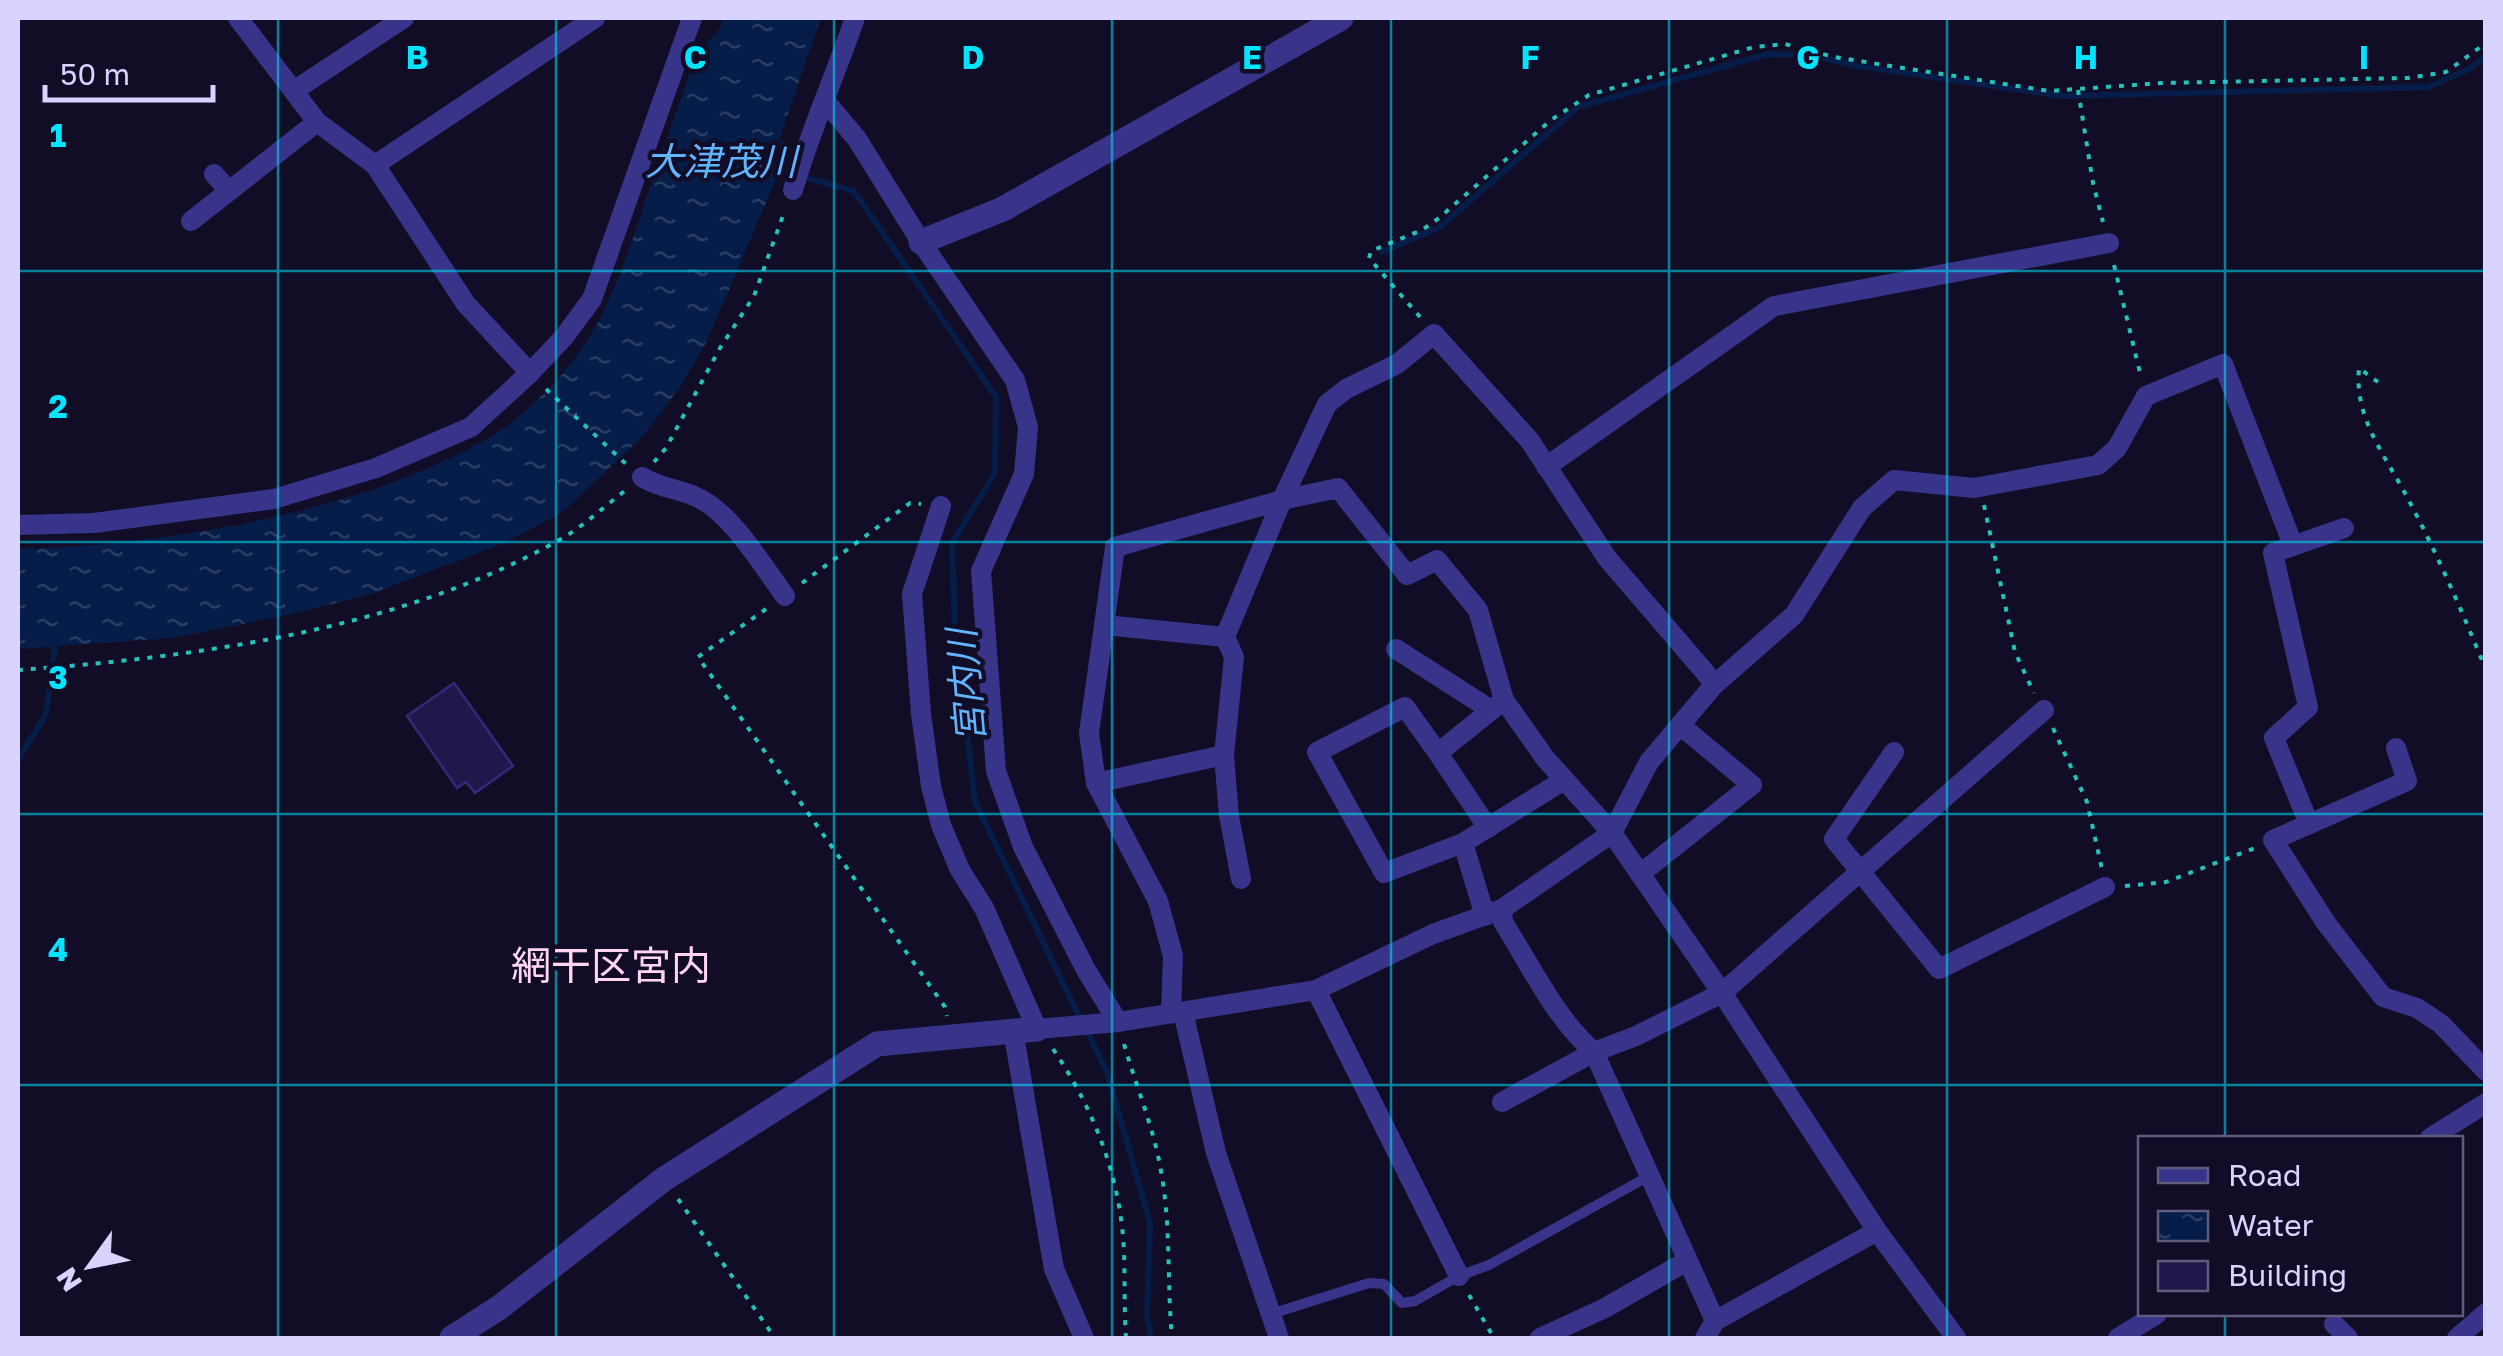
<svg xmlns="http://www.w3.org/2000/svg" width="2503" height="1356" font-family="'Golos Text','Noto Sans JP',sans-serif">
<style>
.water{fill:url(#water-ripples)}
.lines{fill:none;stroke-linecap:round;stroke-linejoin:round}
.stream{stroke:#051d48;stroke-width:6}
.building{fill:#22174a;stroke:#382778;stroke-width:2.5}
.path{stroke:#24c2b9;stroke-width:4;stroke-dasharray:5 8;stroke-linecap:butt}
.service{stroke:#38348a;stroke-width:10}
.minor{stroke:#38348a;stroke-width:20}
.tertiary{stroke:#38348a;stroke-width:25}
.grid{fill:none;stroke:#00e4fe;stroke-width:2.5;stroke-opacity:0.55}
.labels{text-anchor:middle;dominant-baseline:central;stroke-width:9;stroke-linejoin:round;paint-order:stroke}
.water-label{font-size:38px;font-style:italic;fill:#61b5ff;stroke:#120d27}
.quarter-label{font-size:40px;fill:#ffd5f0;stroke:#120d27}
.grid-label{font-size:32px;text-anchor:middle;font-weight:bold;fill:#00e4fe;stroke:#120d27;stroke-width:9;stroke-linejoin:round;paint-order:stroke}
</style>
<defs>
<pattern id="water-ripples" width="26" height="14" patternUnits="userSpaceOnUse" patternTransform="scale(2.5)"><rect width="26" height="14" fill="#051d48"/><path d="M2 4q2-2 4 0t4 0M15 11q2-2 4 0t4 0" fill="none" stroke="#293d63"/></pattern>
</defs>
<rect width="100%" height="100%" fill="#120d27"/>
<path class="water" d="M724,18H821L779,140L791,144L707,341L680,387L642,437L563,512L504,543L371,594L292,614L172,638L18,649V549C168,545 361,513 492,436C520,420 560,380 579,353C610,309 626,259 643,208C660,158 678,108 695,58L720,28Z"/>
<g class="lines">
<g class="stream">
<polyline points="775,169 854,191 996,397 995,473 952,543 955,630 975,802 1081,1020"/>
<polyline points="1382,252 1440,227 1578,107 1768,54 1810,55 1858,66 2063,96 2428,87 2469,69 2486,56"/>
<polyline points="18,760 46,714 56,640"/>
<polyline points="1087,1031 1107,1072 1150,1223 1147,1316 1151,1338"/>
</g>
</g>
<polygon class="building" points="454,683 513,766 475,793 466,782 457,788 407,716"/>
<g class="lines">
<g class="path">
<polyline points="2078,90 2093,183 2103,222"/>
<polyline points="2114,265 2141,377"/>
<polyline points="1420,317 1369,258 1371,251 1422,230 1439,218 1551,120 1589,95 1754,47 1785,44 1834,57 2049,91 2162,83 2408,78 2446,72 2486,43"/>
<path d="M2378,382L2359,368C2354,417 2384,454 2406,495C2436,551 2462,611 2486,670"/>
<polyline points="546,389 627,465"/>
<polyline points="654,462 666,448 720,348 754,296 785,210"/>
<polyline points="1984,505 2015,652 2034,693"/>
<polyline points="802,583 910,503 921,504"/>
<polyline points="766,609 698,657 945,1007 947,1016"/>
<path d="M18,670C199,657 406,629 566,536C587,523 606,505 626,490"/>
<polyline points="2053,728 2087,802 2102,869"/>
<polyline points="2125,886 2166,882 2255,848"/>
<path d="M1124,1044C1137,1089 1155,1131 1162,1177C1171,1231 1167,1285 1172,1338"/>
<path d="M1053,1049C1094,1109 1121,1178 1124,1252C1125,1281 1124,1310 1126,1338"/>
<polyline points="678,1199 775,1338"/>
<polyline points="1469,1295 1494,1338"/>
</g>
<polyline class="service" points="1271,1314 1369,1283 1384,1284 1402,1303 1415,1301 1459,1276 1489,1265 1649,1176"/>
<g class="minor">
<polyline points="238,18 317,122 375,165 466,304 530,373"/>
<polyline points="295,90 404,18"/>
<polyline points="826,102 857,139 921,242 1015,380 1028,427 1024,474 981,571 996,771 1023,847 1086,970 1118,1022"/>
<polyline points="375,165 595,18"/>
<polyline points="214,174 229,191"/>
<path d="M793,190C810,131 835,76 855,18"/>
<polyline points="191,221 317,122"/>
<polyline points="1546,467 1774,306 2109,243"/>
<path d="M642,477C659,488 676,488 694,496C730,510 762,565 785,596"/>
<polyline points="941,506 912,594 921,714 931,786 941,825 960,870 984,908 1037,1029 1118,1022 1316,990 1433,934 1502,909 1612,833 1649,762 1713,686 1794,615 1862,508 1894,480 1974,488 2098,465 2117,448 2146,396 2223,364 2293,545"/>
<polyline points="18,525 94,523 274,499 376,468 471,427 530,373 564,337 592,299 692,18"/>
<polyline points="1104,625 1225,637"/>
<polyline points="1396,649 1491,710"/>
<polyline points="1504,700 1438,753 1405,707 1317,752 1384,873 1463,843 1564,780"/>
<polyline points="2396,748 2407,781 2273,840 2326,923 2383,997 2417,1008 2441,1024 2486,1071"/>
<polyline points="1894,752 1834,839 1939,969 2105,887"/>
<polyline points="1438,753 1488,828"/>
<polyline points="1096,783 1224,755"/>
<polyline points="2309,824 2274,738 2308,707 2273,553 2344,528"/>
<polyline points="1463,843 1485,916"/>
<polyline points="1640,874 1752,785 1680,725"/>
<polyline points="1241,879 1229,816 1224,755 1234,657 1225,637 1282,500 1327,404 1346,389 1397,364 1434,334 1530,441 1607,558 1715,684"/>
<path d="M1502,909L1503,922C1531,966 1555,1018 1594,1052L1715,1321"/>
<polyline points="1316,990 1459,1276"/>
<polyline points="1183,1012 1216,1153 1279,1338"/>
<polyline points="1171,1013 1173,956 1158,901 1096,783 1089,733 1115,547 1282,500 1338,488 1407,575 1437,560 1478,610 1504,700 1545,758 1612,833 1722,993 1877,1231 1956,1338"/>
<polyline points="1013,1030 1054,1269 1084,1338"/>
<polyline points="1502,1102 1594,1052 1636,1036 1722,993 2044,710"/>
<polyline points="2430,1138 2486,1103"/>
<polyline points="2334,1324 2348,1338"/>
<polyline points="1540,1338 1605,1308 1687,1261"/>
<polyline points="1705,1338 1715,1321 1877,1231"/>
<polyline points="2118,1338 2157,1314"/>
<polyline points="2457,1338 2486,1313"/>
</g>
<g class="tertiary">
<polyline points="921,242 1003,209 1341,18"/>
<polyline points="452,1338 500,1307 664,1179 877,1044 1037,1029"/>
</g>
</g>
<path class="grid" d="M278,18V1338M556,18V1338M834,18V1338M1112,18V1338M1391,18V1338M1669,18V1338M1947,18V1338M2225,18V1138M18,271H2486M18,542H2486M18,814H2486M18,1085H2486M2225,1314V1338"/>
<g class="labels">
<g class="water-label">
<text x="721" y="160">大津茂川</text>
<text transform="translate(965 686) rotate(-95)">宮内川</text>
</g>
<g class="quarter-label">
<text x="611" y="965">網干区宮内</text>
</g>
</g>
<g class="grid-label">
<text x="417" y="69">B</text>
<text x="695" y="69">C</text>
<text x="973" y="69">D</text>
<text x="1252" y="69">E</text>
<text x="1530" y="69">F</text>
<text x="1808" y="69">G</text>
<text x="2086" y="69">H</text>
<text x="2364" y="69">I</text>
<text x="58" y="147">1</text>
<text x="58" y="418">2</text>
<text x="58" y="689">3</text>
<text x="58" y="961">4</text>
</g>
<rect width="2503" height="1356" fill="none" stroke="#d8d3ff" stroke-width="40"/>
<rect x="2138" y="1136" width="325" height="180" fill="#120d27" stroke="#615c7d" stroke-width="2.5"/>
<rect x="2158" y="1168" width="50" height="15" fill="#38348a" stroke="#615c7d" stroke-width="2.5"/>
<text x="2228" y="1186" font-size="30" fill="#d8d3ff">Road</text>
<rect x="2158" y="1211" width="50" height="30" fill="url(#water-ripples)" stroke="#615c7d" stroke-width="2.5"/>
<text x="2228" y="1236" font-size="30" fill="#d8d3ff">Water</text>
<rect x="2158" y="1261" width="50" height="30" fill="#22174a" stroke="#615c7d" stroke-width="2.5"/>
<text x="2228" y="1286" font-size="30" fill="#d8d3ff">Building</text>
<g transform="translate(90 1266) rotate(237)" stroke="#120d27" stroke-width="8" paint-order="stroke">
<path d="M0-8L18 38L0 25L-18 38Z" fill="#d8d3ff"/>
<text y="-15" font-size="28" font-weight="bold" text-anchor="middle" fill="#d8d3ff">N</text>
</g>
<path d="M45 85v15h168v-15" fill="none" stroke="#d8d3ff" stroke-width="5"/>
<text x="60" y="85" font-size="30" fill="#d8d3ff" stroke="#120d27" stroke-width="8" paint-order="stroke">50 m</text>
</svg>
